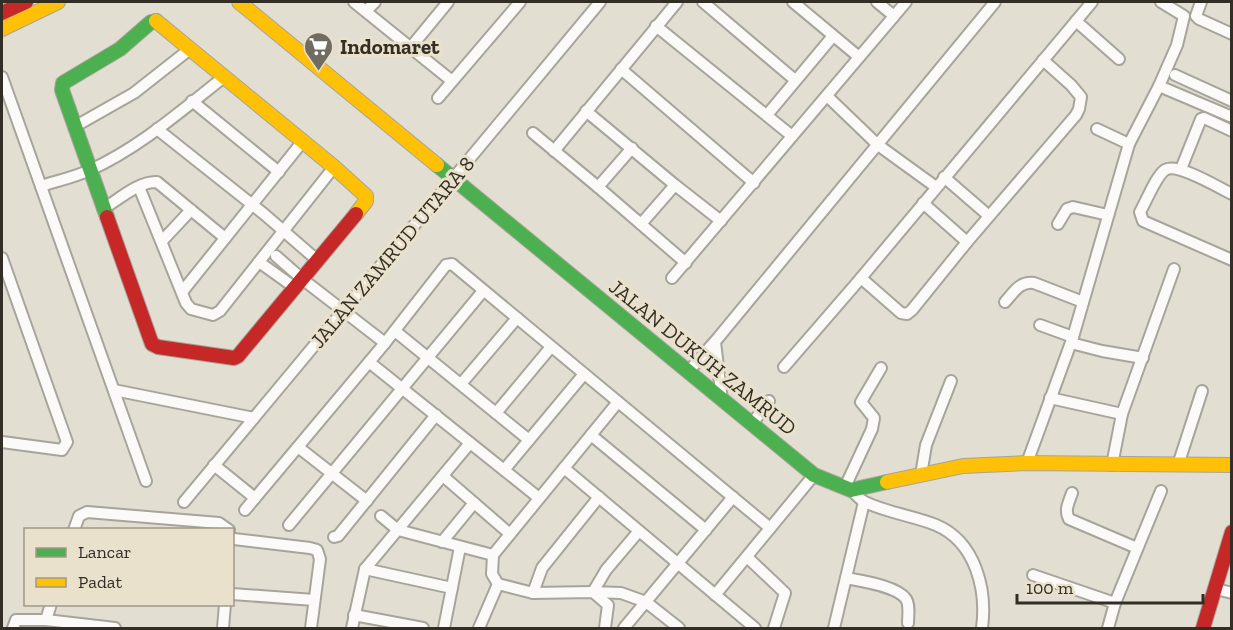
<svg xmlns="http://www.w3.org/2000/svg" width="1233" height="630" font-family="'Zilla Slab',serif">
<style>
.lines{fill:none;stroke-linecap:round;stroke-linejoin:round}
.street-casing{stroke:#a7a49b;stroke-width:14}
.fast-casing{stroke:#a7a49b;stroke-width:16}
.slow-casing{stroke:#a7a49b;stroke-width:16}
.jam-casing{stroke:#a7a49b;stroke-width:16}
.street{stroke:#fbfaf8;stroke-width:10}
.fast{stroke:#4caf50;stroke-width:14}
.slow{stroke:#ffc107;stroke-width:14}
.jam{stroke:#c62828;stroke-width:14}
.labels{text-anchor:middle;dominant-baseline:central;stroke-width:6;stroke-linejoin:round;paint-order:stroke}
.poi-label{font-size:21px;font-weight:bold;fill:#322e26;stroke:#e9e1cb;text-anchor:start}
.street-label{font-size:21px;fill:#322e26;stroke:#e9e1cb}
</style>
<rect width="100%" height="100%" fill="#e2ded2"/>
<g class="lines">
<defs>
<g id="street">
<polyline points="354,2 452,81"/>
<polyline points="703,2 795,80"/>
<polyline points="793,2 859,57"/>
<polyline points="877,2 894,16"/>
<polyline points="1201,2 1196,16 1199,19 1232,34"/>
<polyline points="366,11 375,2"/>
<polyline points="1076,21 1119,59"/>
<polyline points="656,26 792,136"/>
<polyline points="411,47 448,2"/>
<polyline points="621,69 754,183"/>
<polyline points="1175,75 1232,101"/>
<polyline points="2,77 146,481"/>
<polyline points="1159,86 1232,117"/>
<polyline points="827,96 878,145 936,187"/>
<polyline points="438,98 520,2"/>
<polyline points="192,101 279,172"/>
<polyline points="586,111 675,185 721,221"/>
<polyline points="767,115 833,36"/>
<polyline points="74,127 134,93 190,49"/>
<polyline points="157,129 264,214 317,260"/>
<polyline points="1097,129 1129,144"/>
<polyline points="533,133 598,187 686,263"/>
<polyline points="554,151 677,2"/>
<polyline points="1181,169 1201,119 1204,118 1232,131"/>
<polyline points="944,177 989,216"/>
<path d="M41,186C57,181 75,177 90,170C139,148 182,110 224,77"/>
<polyline points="139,187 186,303 191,309 213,315 220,311 334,167"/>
<polyline points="598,187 632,148"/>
<path d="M1232,194C1219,188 1177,162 1165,170C1156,176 1146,202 1140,212L1143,221L1232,260"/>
<polyline points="923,203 967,242"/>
<path d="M103,209C118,200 139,181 157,182L225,238"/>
<polyline points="641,224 675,185"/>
<polyline points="1058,224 1067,209 1073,207 1108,215"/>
<polyline points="162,241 191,210"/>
<polyline points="276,256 301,278 385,343"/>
<polyline points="2,258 67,442 62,450 2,442"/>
<polyline points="259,262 294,287"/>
<polyline points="672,278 906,2"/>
<polyline points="861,278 901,313 907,314 912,310 967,242 1076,115 1079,109 1081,97 1071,85 1043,60"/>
<polyline points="182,292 303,141"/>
<path d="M1005,302C1014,292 1020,281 1034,283L1083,302"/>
<polyline points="1040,325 1073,337"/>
<polyline points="395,331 529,440"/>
<polyline points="715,342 722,400"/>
<polyline points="1071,343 1102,351 1143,358"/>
<polyline points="369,362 539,498"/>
<polyline points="784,367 861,278 1092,2"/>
<polyline points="688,372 718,338 995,2"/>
<polyline points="461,384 517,318"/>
<polyline points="114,390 254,418"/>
<polyline points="1050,398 1122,414"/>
<polyline points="496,413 551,347"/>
<polyline points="752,424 769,401"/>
<polyline points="591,435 706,530"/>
<polyline points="298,447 367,501"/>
<polyline points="1027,463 1073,337 1129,144 1159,86 1177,45 1184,16 1161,2"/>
<polyline points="214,465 255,498"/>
<polyline points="1112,465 1122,414 1174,269"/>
<polyline points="1178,465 1202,391"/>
<polyline points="564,468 755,628"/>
<polyline points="504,470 584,374"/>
<polyline points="921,475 926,445 951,381"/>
<polyline points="443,476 510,534"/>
<polyline points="845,487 872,429 874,418 861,402 881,368"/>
<path d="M851,490C856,494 860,500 865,502C888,513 914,516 936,525C976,542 987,590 982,628"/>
<path d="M1072,493C1069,502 1064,510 1069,519L1137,548"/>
<polyline points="184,502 600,2"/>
<polyline points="245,510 385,343 446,265 452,264 770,528"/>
<polyline points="381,516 398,530 493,555 618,402"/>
<polyline points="289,525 483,291"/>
<polyline points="74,530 79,516 87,512 219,523 229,530"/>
<polyline points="639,531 606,570 593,592 621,593 646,602 679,628"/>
<polyline points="334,537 338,536 436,415"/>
<polyline points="234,539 310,548 317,550 320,559 311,628"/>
<polyline points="442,542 474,503"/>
<polyline points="493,555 492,574 498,584 533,593 593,592 608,605 605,628"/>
<polyline points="747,557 785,593 774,628"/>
<polyline points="365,569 452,588"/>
<polyline points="1033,575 1115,603"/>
<path d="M846,578C861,581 897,586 906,599C910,605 908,616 908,623"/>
<polyline points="1216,589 1232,593"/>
<polyline points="533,593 542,568 599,497"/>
<polyline points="232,594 314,600"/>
<polyline points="715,595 814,475"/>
<polyline points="354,615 423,628"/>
<polyline points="46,620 51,604"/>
<polyline points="13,628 16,620 46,620 115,628"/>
<polyline points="223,628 225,604"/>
<polyline points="352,628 365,569 470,443"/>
<polyline points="444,628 460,547"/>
<polyline points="479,628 498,584"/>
<polyline points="624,628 733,497"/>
<polyline points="834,628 864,502"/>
<polyline points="1108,628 1115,603 1161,491"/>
</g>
<g id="fast">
<polyline points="437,165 814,475 851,490 887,482"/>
<polyline points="107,217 62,90 63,83 120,49 151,22 156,21"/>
</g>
<g id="slow">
<polyline points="239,2 437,165"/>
<polyline points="156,21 334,167 366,196 366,201 356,214"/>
<polyline points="2,29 58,2"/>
<polyline points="887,482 963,466 1027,463 1232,465"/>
</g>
<g id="jam">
<polyline points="2,13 26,2"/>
<polyline points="107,217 152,344 158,347 234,358 238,356 356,214"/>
<polyline points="1203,628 1232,532"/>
</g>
</defs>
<use href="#street" class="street-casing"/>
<use href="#fast" class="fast-casing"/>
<use href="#slow" class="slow-casing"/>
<use href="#jam" class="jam-casing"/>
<use href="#street" class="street"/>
<use href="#fast" class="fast"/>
<use href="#slow" class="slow"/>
<use href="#jam" class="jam"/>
</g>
<defs>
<symbol id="supermarket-pin" viewBox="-11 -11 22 30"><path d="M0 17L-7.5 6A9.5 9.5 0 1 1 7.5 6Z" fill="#706c62" stroke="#e9e1cb"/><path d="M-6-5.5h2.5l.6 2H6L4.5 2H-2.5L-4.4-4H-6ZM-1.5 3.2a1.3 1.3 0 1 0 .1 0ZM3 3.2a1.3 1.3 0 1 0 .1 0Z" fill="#fff"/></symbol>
</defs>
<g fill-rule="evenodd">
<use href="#supermarket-pin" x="302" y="30" width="33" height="45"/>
</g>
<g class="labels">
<g class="poi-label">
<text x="340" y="46">Indomaret</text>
</g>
<g class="street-label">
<text transform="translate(392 252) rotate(-50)">JALAN ZAMRUD UTARA 8</text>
<text transform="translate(703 357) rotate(39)">JALAN DUKUH ZAMRUD</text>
</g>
</g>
<rect width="1233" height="630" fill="none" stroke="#322e26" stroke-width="6"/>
<rect x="24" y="528" width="210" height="78" fill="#e9e1cb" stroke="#a09989" stroke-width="1.5"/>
<rect x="36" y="548" width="30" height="9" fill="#4caf50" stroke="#a09989" stroke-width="1.5"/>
<text x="78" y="558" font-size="18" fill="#322e26">Lancar</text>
<rect x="36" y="578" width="30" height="9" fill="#ffc107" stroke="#a09989" stroke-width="1.5"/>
<text x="78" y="588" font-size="18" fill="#322e26">Padat</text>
<path d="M1017 594v9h186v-9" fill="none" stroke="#322e26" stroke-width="3"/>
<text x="1026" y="594" font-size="18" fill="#322e26" stroke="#e9e1cb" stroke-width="4.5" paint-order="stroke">100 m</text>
</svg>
